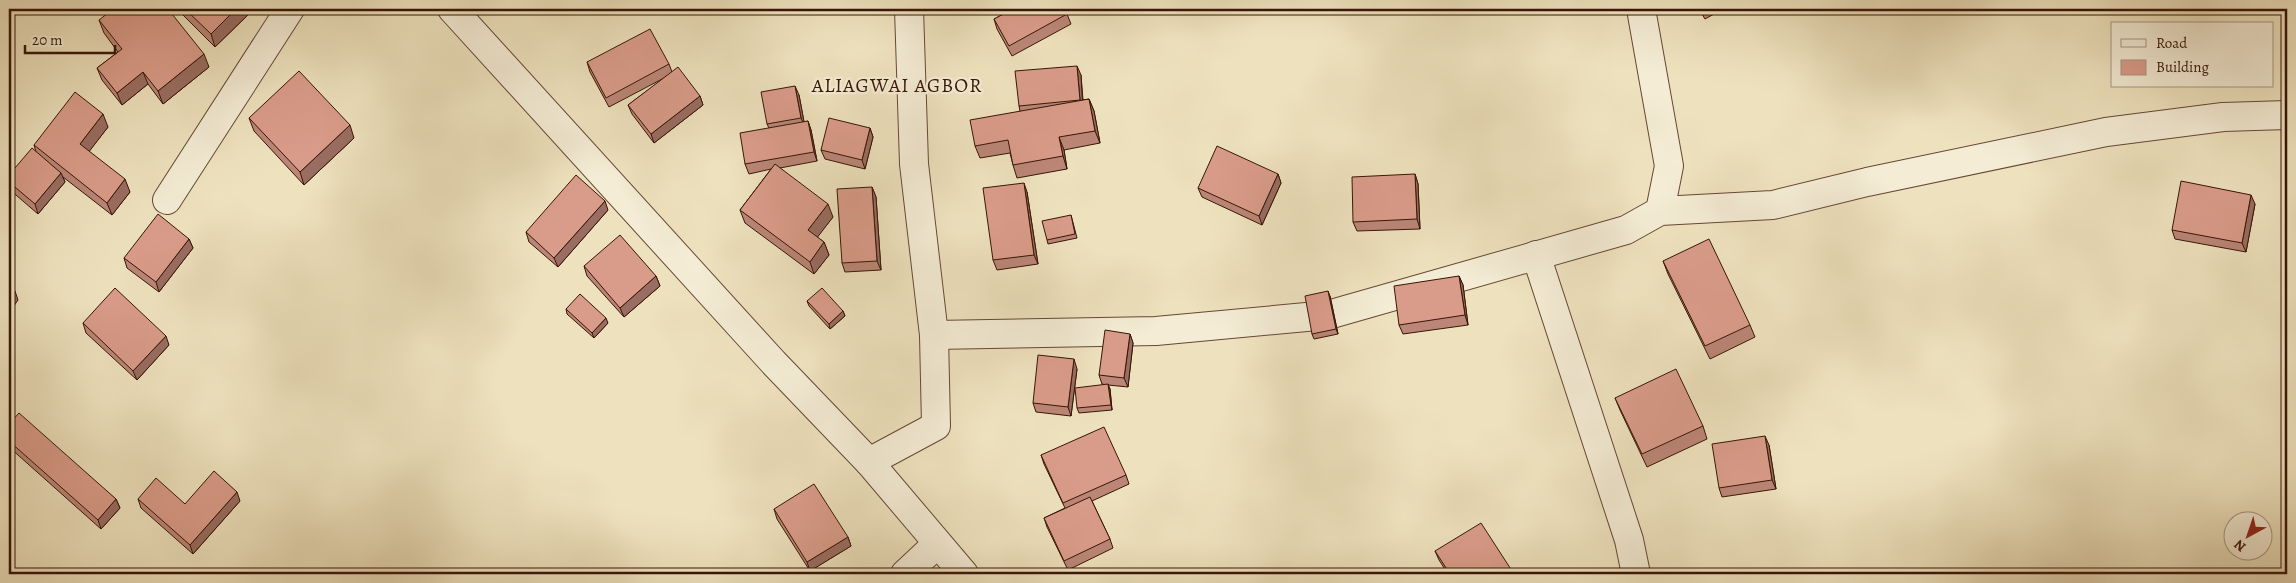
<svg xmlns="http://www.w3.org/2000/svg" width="2296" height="583" font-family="Alegreya,serif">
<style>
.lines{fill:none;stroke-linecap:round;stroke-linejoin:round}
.street-casing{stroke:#654834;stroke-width:30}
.street{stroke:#f4ecd5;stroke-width:28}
.wall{fill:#bb8677;stroke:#371506}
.shaded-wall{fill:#996d61;stroke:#371506}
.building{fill:#da9c8a;stroke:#371506}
.labels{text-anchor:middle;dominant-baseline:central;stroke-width:4.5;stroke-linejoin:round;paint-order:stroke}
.quarter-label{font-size:20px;letter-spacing:1px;fill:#371506;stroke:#f4ecd5}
</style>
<rect width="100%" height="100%" fill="#eee2be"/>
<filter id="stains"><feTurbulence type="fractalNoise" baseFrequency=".004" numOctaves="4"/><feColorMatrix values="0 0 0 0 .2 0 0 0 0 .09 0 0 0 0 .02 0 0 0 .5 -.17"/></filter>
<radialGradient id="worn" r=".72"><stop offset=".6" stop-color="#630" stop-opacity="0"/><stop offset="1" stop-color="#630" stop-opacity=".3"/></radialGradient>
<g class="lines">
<defs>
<g id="street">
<polyline points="452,9 774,363 869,462 964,574"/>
<polyline points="1641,9 1669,166 1660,211"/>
<polyline points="167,200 290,9"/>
<polyline points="1536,255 1629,540 1636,574"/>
<polyline points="934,335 1156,331 1328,315 1626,230 1660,211 1773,205 1867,182 2106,132 2223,117 2287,115"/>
<polyline points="869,462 936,426 934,335 914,164 909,9"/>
<polyline points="905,574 937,544"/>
</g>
</defs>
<use href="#street" class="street-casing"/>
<use href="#street" class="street"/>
</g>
<g class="wall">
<polygon points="177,9 254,9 215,47"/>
<polygon points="1000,9 1064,9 1067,14 1071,24 1012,56 997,29 994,19 1008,12 1001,13"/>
<polygon points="1699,9 1723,9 1705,19"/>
<polygon points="99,20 209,67 163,104 148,84 122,105 102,80 97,68 118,52 104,33"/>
<polygon points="587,62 669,64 672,72 700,96 703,105 654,143 632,114 628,105 664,78 609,107 590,72"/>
<polygon points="1081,75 1083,100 1089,99 1094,111 1100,143 1064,150 1067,169 1017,178 1013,165 1010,153 980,158 975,146 1020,111 1019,106"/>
<polygon points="799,95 804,122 808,121 811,130 817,161 780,168 833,217 817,237 824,242 829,255 814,274 745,223 740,210 771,169 749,174 745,164 769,128 767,124"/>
<polygon points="249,118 354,138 304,185 254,131"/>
<polygon points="108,127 89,151 130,192 112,215 63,177 65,182 38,214 9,189 9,175 36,152 34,145"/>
<polygon points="870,128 873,137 865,169 825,159 821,150"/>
<polygon points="1278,174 1281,183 1262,225 1202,197 1198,188"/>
<polygon points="1415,174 1418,184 1420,229 1357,231 1353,222"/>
<polygon points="872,187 876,197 881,270 845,272 842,263"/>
<polygon points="1027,192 1038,264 997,270 993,260"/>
<polygon points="2255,204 2246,252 2175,239 2172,230"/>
<polygon points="608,210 558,267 529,242 526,232"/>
<polygon points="1071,215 1077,238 1048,244 1047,240"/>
<polygon points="189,239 193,248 159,292 127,268 124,258"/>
<polygon points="1663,261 1750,325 1755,337 1710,359 1668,274"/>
<polygon points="584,266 656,276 660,286 624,317 587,276"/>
<polygon points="1459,276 1463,285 1468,325 1403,334 1399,325"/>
<polygon points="1330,296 1338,334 1314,339 1312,334"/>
<polygon points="807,301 843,311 845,316 830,329 809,306"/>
<polygon points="566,309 608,323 594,338 567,314"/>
<polygon points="83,323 169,345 137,380 86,333"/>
<polygon points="1130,334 1133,343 1128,387 1108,385 1110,389 1112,410 1079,413 1077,408 1107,385 1102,384 1099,375"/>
<polygon points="1077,369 1071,416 1036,412 1033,403"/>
<polygon points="1615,398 1703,426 1707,439 1647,467 1620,410"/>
<polygon points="9,424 116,499 120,508 101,529 9,447"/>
<polygon points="1769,445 1776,489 1722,497 1719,488"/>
<polygon points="1041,455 1126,475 1129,484 1092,501 1110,539 1113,548 1068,570 1047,527 1044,518 1065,508 1044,464"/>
<polygon points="138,499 185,504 240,501 193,554 141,508"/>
<polygon points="774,509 848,537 851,546 810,571 777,519"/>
<polygon points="1435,551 1514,574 1448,574 1439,560"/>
</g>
<g class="shaded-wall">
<polygon points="236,9 254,9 215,47 211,34"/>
<polygon points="204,54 209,67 163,104 158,91"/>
<polygon points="1077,66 1081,75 1083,110 1080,101"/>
<polygon points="143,72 148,84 122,105 117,93"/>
<polygon points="795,86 799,95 805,127 801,118"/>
<polygon points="700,96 703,105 654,143 651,134"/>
<polygon points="1089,99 1094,111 1100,143 1095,131"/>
<polygon points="103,114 108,127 85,157 80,144"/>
<polygon points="808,121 811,130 817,161 814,152"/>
<polygon points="350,125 354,138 304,185 300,172"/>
<polygon points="870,128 873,137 865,169 862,160"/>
<polygon points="1059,137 1064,150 1067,169 1063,156"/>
<polygon points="61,173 65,182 38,214 35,204"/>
<polygon points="1278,174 1281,183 1262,225 1259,216"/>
<polygon points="1415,174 1418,184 1420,229 1417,219"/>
<polygon points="125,179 130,192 112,215 107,203"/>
<polygon points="1024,183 1027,192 1038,264 1034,255"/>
<polygon points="872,187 876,197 881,270 877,261"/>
<polygon points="2251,195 2255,204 2246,252 2242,243"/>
<polygon points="605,201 608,210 558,267 554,258"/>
<polygon points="828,204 833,217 813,243 808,230"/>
<polygon points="189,239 193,248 159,292 156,282"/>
<polygon points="824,242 829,255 814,274 810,262"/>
<polygon points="656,276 660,286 624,317 620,308"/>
<polygon points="1459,276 1463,285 1468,325 1465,315"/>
<polygon points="15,291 18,300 9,313 9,299"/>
<polygon points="1328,291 1330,296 1338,334 1336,329"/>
<polygon points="843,311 845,316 830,329 829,324"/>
<polygon points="606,318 608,323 594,338 592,333"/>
<polygon points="1130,334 1133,343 1128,387 1124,378"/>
<polygon points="166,336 169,345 137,380 133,371"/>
<polygon points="1074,359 1077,369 1071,416 1068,407"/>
<polygon points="1108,384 1110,389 1112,410 1111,405"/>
<polygon points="1765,436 1769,445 1776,489 1772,480"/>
<polygon points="237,492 240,501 193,554 190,545"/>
<polygon points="116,499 120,508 101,529 98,520"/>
<polygon points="848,537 851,546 810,571 807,562"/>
</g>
<g class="building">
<polygon points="113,9 168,9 204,54 158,91 143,72 117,93 97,68 122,49 99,20"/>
<polygon points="185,9 236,9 211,34"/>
<polygon points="1013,9 1064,9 1067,14 1009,46 994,19"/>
<polygon points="650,29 669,64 606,98 587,62"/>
<polygon points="1077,66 1080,100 1019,106 1015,71"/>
<polygon points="678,67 700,96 651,134 628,105"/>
<polygon points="299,71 350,125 300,172 249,118"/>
<polygon points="795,86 801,118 767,124 761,92"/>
<polygon points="75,92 103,114 80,144 125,179 107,203 34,145"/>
<polygon points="1089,99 1095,131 1059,137 1063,156 1013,165 1008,140 975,146 970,120"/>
<polygon points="829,118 870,128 862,160 821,150"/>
<polygon points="808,121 814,152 745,164 740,133"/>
<polygon points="1217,146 1278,174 1259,216 1198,188"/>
<polygon points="32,148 61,173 35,204 9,182 9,175"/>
<polygon points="775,164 828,204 808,230 824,242 810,262 740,210"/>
<polygon points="1415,174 1417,219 1353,222 1352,177"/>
<polygon points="576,175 605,201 554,258 526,232"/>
<polygon points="2181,181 2251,195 2242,243 2172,230"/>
<polygon points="1024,183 1034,255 993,260 983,188"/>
<polygon points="872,187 877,261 842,263 837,189"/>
<polygon points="158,214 189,239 156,282 124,258"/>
<polygon points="1071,215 1075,234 1047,240 1042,221"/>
<polygon points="620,235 656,276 620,308 584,266"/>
<polygon points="1709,239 1750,325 1705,346 1663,261"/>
<polygon points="1459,276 1465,315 1399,325 1394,286"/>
<polygon points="9,286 15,291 9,299"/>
<polygon points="115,288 166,336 133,371 83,323"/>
<polygon points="822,288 843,311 829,324 807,301"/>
<polygon points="1328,291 1336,329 1312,334 1305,296"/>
<polygon points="580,294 606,318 592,333 566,309"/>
<polygon points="1105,330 1130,334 1124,378 1099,375"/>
<polygon points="1038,355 1074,359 1068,407 1033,403"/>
<polygon points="1676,369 1703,426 1642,454 1615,398"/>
<polygon points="1108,384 1111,405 1077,408 1075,388"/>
<polygon points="19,413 116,499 98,520 9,441 9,424"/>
<polygon points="1104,427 1126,475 1063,503 1041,455"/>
<polygon points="1765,436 1772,480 1719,488 1712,444"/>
<polygon points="214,471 237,492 190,545 138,499 156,478 185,504"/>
<polygon points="814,484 848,537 807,562 774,509"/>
<polygon points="1090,497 1110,539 1064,561 1044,518"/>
<polygon points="1481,523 1514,574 1450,574 1435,551"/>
</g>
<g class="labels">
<g class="quarter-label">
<text x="897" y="85">ALIAGWAI AGBOR</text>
</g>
</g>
<rect width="2296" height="583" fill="none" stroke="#eee2be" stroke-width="30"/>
<rect x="10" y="10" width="2276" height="563" fill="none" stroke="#371506" stroke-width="2.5"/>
<rect x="15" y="15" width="2266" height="553" fill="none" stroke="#371506"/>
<rect x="2111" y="22" width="162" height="65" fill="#f4ecd5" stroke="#a89682"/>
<rect x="2121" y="39" width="25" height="8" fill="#f4ecd5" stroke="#a89682"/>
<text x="2156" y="48" font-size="15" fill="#371506">Road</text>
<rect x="2121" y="60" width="25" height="15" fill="#da9c8a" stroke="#a89682"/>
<text x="2156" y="72" font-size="15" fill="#371506">Building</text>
<g transform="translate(2248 536) rotate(220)"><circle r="24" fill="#f4ecd5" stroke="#a89682"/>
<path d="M0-4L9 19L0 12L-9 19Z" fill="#8f2418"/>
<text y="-8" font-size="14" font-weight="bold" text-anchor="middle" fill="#371506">N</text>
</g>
<path d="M25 45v8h90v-8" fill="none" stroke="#371506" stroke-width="2.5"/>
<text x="32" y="45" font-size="15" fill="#371506" stroke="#f4ecd5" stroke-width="4" paint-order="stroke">20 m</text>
<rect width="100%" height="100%" filter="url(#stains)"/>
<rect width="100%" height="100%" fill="url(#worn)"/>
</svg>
